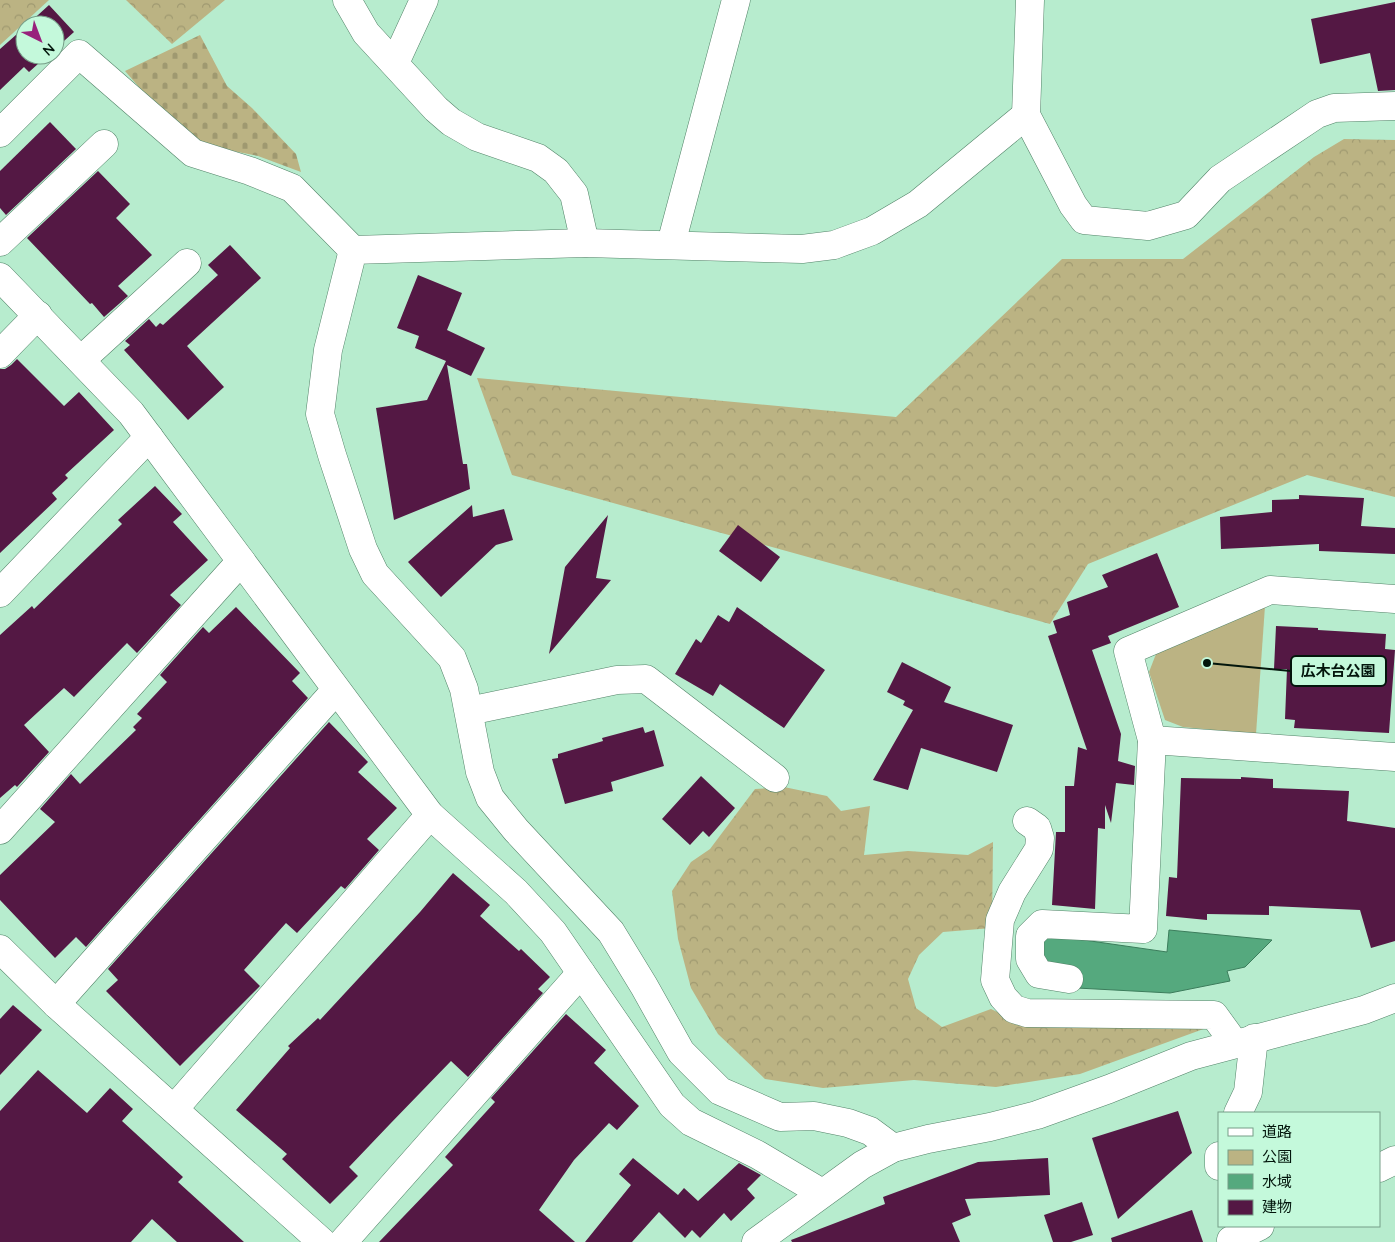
<svg xmlns="http://www.w3.org/2000/svg" width="1395" height="1242" font-family="Quicksand,'Noto Sans JP',sans-serif">
<style>
.green{fill:#bbb383}
.forest{fill:url(#forest-crowns)}
.cemetery{fill:url(#cemetery-stones)}
.water{fill:#55a97e;stroke:#3c7d5c}
.building{fill:#541844}
.lines{fill:none;stroke-linecap:round;stroke-linejoin:round}
.street-casing{stroke:#528368;stroke-width:29}
.secondary-casing{stroke:#528368;stroke-width:29}
.street{stroke:#fff;stroke-width:28}
.secondary{stroke:#fff;stroke-width:28}
.leader{fill:none;stroke:#03160c;stroke-width:2}
.callout-dot{fill:#03160c;stroke:#c4f9db;stroke-width:2}
.callout{fill:#c4f9db;stroke:#03160c;stroke-width:2}
.callout-label{font-size:15px;text-anchor:middle;font-weight:bold;fill:#03160c}
</style>
<defs>
<pattern id="forest-crowns" width="20" height="18" patternUnits="userSpaceOnUse" patternTransform="scale(1.25)"><rect width="20" height="18" fill="#bbb383"/><path d="M2 6a3 3 0 1 1 6 0M12 15a3 3 0 1 1 6 0" fill="none" stroke="#9f9970"/></pattern>
<pattern id="cemetery-stones" width="16" height="16" patternUnits="userSpaceOnUse" patternTransform="scale(1.25)"><rect width="16" height="16" fill="#bbb383"/><path d="M2 7V4a2 2 0 0 1 4 0v3zM10 15v-3a2 2 0 0 1 4 0v3z" fill="#9f9970"/></pattern>
</defs>
<rect width="100%" height="100%" fill="#b7ecce"/>
<polygon class="green" points="1265,606 1256,734 1183,727 1165,720 1149,672 1156,654"/>
<g class="forest">
<polygon points="0,0 49,0 0,45"/>
<polygon points="126,0 225,0 172,44"/>
<polygon points="1344,139 1395,140 1395,497 1307,475 1088,564 1050,624 512,475 477,378 896,417 1062,259 1183,259 1314,157"/>
<polygon points="784,787 827,796 841,811 870,806 864,855 908,851 968,855 993,842 992,928 943,932 919,955 908,979 916,1008 942,1027 991,1009 1016,1021 1209,1027 1080,1074 996,1087 914,1080 823,1088 765,1079 718,1034 691,988 678,939 672,891 691,862 710,849 755,789"/>
</g>
<polygon class="cemetery" points="200,35 227,86 252,108 296,154 301,172 258,156 201,145 157,108 125,71"/>
<polygon class="water" points="1169,930 1272,940 1245,967 1227,971 1230,981 1170,993 1077,988 1049,968 1040,958 1042,934 1167,952"/>
<g class="building">
<polygon points="1395,2 1395,90 1378,91 1370,53 1320,64 1311,19"/>
<polygon points="49,5 74,32 55,49 55,25 27,25"/>
<polygon points="25,27 25,55 48,55 29,72 24,67 0,90 0,49"/>
<polygon points="50,122 76,149 6,215 0,208 0,171"/>
<polygon points="98,171 130,204 116,218 152,255 118,286 128,296 104,317 92,303 90,304 27,238"/>
<polygon points="230,245 261,278 187,346 224,387 188,420 124,350 130,345 125,341 149,319 156,327 160,323 163,325 218,275 208,265"/>
<polygon points="418,275 462,293 447,330 485,348 471,376 447,365 463,464 467,464 470,489 394,520 376,408 427,400 446,361 415,348 419,336 397,328"/>
<polygon points="17,359 64,406 79,392 114,430 65,475 68,478 52,493 57,499 0,553 0,369 5,369 11,365"/>
<polygon points="155,486 182,514 173,522 208,560 170,595 181,605 137,653 127,643 74,697 64,688 24,725 49,752 17,787 15,785 0,798 0,635 32,606 34,609 122,524 118,520"/>
<polygon points="1299,495 1364,498 1361,526 1395,528 1395,554 1319,551 1319,544 1221,549 1220,517 1272,512 1272,500 1299,499"/>
<polygon points="472,505 473,517 504,509 513,540 496,545 441,597 408,562"/>
<polygon points="608,515 596,578 611,580 549,654 565,567"/>
<polygon points="738,525 780,557 761,582 719,551"/>
<polygon points="1157,553 1179,607 1108,636 1111,643 1092,650 1121,734 1118,761 1135,766 1134,785 1116,783 1111,823 1105,805 1105,829 1098,828 1095,909 1052,905 1056,832 1065,832 1065,786 1074,786 1078,747 1087,750 1048,636 1057,633 1053,621 1070,615 1067,602 1108,587 1102,575"/>
<polygon points="236,607 300,673 292,681 308,698 86,947 76,937 55,958 0,900 0,875 55,822 40,809 71,774 80,784 136,730 133,727 142,718 137,714 167,682 160,675 203,627 209,633"/>
<polygon points="737,607 825,670 784,728 720,684 713,696 675,674 696,639 701,643 718,615 729,622"/>
<polygon points="1276,626 1318,628 1318,630 1386,634 1385,649 1395,650 1389,733 1294,728 1295,720 1285,719 1287,669 1274,669"/>
<polygon points="902,662 951,687 944,702 1013,725 997,772 921,748 908,790 873,780 913,710 903,705 905,701 887,692"/>
<polygon points="329,722 368,762 358,772 397,808 367,839 379,850 345,889 341,886 297,933 286,923 244,970 260,986 180,1066 106,991 118,980 108,969"/>
<polygon points="643,727 645,733 654,730 664,766 611,782 613,791 565,804 552,759 558,758 558,754 603,741 602,738"/>
<polygon points="701,776 735,808 709,837 703,831 690,845 662,819"/>
<polygon points="1241,777 1273,779 1273,788 1349,791 1347,821 1395,828 1395,941 1371,948 1360,910 1269,906 1269,915 1207,914 1207,920 1166,916 1169,877 1177,878 1181,778 1241,779"/>
<polygon points="453,873 490,905 480,916 519,951 521,949 550,977 538,989 543,993 468,1077 451,1061 390,1124 349,1167 358,1176 330,1204 282,1159 287,1154 236,1110 290,1048 288,1046 318,1018 320,1020 420,912"/>
<polygon points="13,1005 42,1030 0,1075 0,1019"/>
<polygon points="566,1014 606,1050 594,1063 639,1106 617,1130 609,1123 574,1160 539,1210 575,1242 379,1242 453,1165 445,1157 495,1102 491,1098"/>
<polygon points="38,1070 87,1113 110,1088 133,1109 122,1121 183,1177 178,1182 244,1242 177,1242 152,1219 131,1242 0,1242 0,1111"/>
<polygon points="1178,1111 1192,1153 1118,1219 1092,1138"/>
<polygon points="633,1158 678,1195 684,1188 698,1201 739,1163 761,1175 747,1189 755,1198 731,1221 724,1213 700,1238 692,1230 685,1238 659,1212 632,1242 585,1242 631,1185 619,1174"/>
<polygon points="1048,1158 1050,1195 965,1199 971,1215 952,1223 960,1242 792,1242 791,1240 885,1204 883,1197 978,1162"/>
<polygon points="1082,1202 1093,1235 1071,1242 1053,1242 1044,1215"/>
<polygon points="1192,1210 1203,1242 1112,1242 1111,1238"/>
</g>
<g class="lines">
<defs>
<g id="street">
<polyline points="347,0 366,33 436,109 451,122 477,137 538,158 556,171 574,194 585,243"/>
<polyline points="1030,0 1026,115 1073,205 1084,220 1148,226 1186,215 1220,179 1317,114 1334,108 1395,106"/>
<polyline points="395,63 424,0"/>
<polyline points="0,133 79,54 193,153 250,171 292,188 353,250"/>
<polyline points="0,242 104,144"/>
<polyline points="671,244 736,0"/>
<polyline points="0,277 131,413 430,815 516,892 553,932 672,1105 691,1122 758,1155 822,1193"/>
<polyline points="0,354 38,315"/>
<polyline points="81,360 187,263"/>
<polyline points="0,593 149,437"/>
<polyline points="469,711 617,680 646,679 775,778"/>
<polyline points="1152,740 1395,757"/>
<polyline points="1027,821 1037,828 1040,838 1039,849 1012,892 1000,920 995,980 1003,997 1014,1009 1027,1013 1214,1015 1235,1044"/>
<polyline points="0,830 241,561"/>
<polyline points="1069,979 1039,974 1030,959 1030,936 1042,924 1143,929 1152,740 1128,651 1270,590 1395,599"/>
<polyline points="56,1004 336,690"/>
<polyline points="174,1109 430,815"/>
<polyline points="1238,1113 1248,1092 1254,1038"/>
<polyline points="893,1148 870,1131 848,1123 814,1116 780,1117 720,1091 681,1052 644,986 611,932 516,830 490,798 480,772 464,689 452,658 375,574 363,549 332,455 320,414 328,350 353,250 585,243 802,249 834,245 872,231 918,204 1026,115"/>
<polyline points="1219,1156 1219,1166"/>
<polyline points="1379,1168 1395,1160"/>
<polyline points="1231,1240 1260,1226"/>
<polyline points="343,1242 581,973"/>
</g>
<g id="secondary">
<polyline points="0,949 56,1004 322,1242"/>
<polyline points="756,1242 862,1165 893,1148 928,1139 990,1127 1037,1115 1109,1089 1191,1056 1364,1010 1395,998"/>
</g>
</defs>
<use href="#street" class="street-casing"/>
<use href="#secondary" class="secondary-casing"/>
<use href="#street" class="street"/>
<use href="#secondary" class="secondary"/>
</g>
<path class="leader" d="M1207 663L1291 671"/>
<circle class="callout-dot" cx="1207" cy="663" r="5"/>
<rect class="callout" x="1291" y="656" width="95" height="30" rx="5"/>
<g class="callout-label">
<text x="1338" y="676">広木台公園</text>
</g>
<rect x="1218" y="1112" width="162" height="115" fill="#c4f9db" stroke="#779e88"/>
<rect x="1228" y="1128" width="25" height="8" fill="#ffffff" stroke="#779e88"/>
<text x="1262" y="1137" font-size="15" fill="#03160c">道路</text>
<rect x="1228" y="1150" width="25" height="15" fill="#bbb383" stroke="#779e88"/>
<text x="1262" y="1162" font-size="15" fill="#03160c">公園</text>
<rect x="1228" y="1174" width="25" height="15" fill="#55a97e" stroke="#779e88"/>
<text x="1262" y="1187" font-size="15" fill="#03160c">水域</text>
<rect x="1228" y="1200" width="25" height="15" fill="#541844" stroke="#779e88"/>
<text x="1262" y="1212" font-size="15" fill="#03160c">建物</text>
<g transform="translate(40 40) rotate(138)"><circle r="24" fill="#c4f9db" stroke="#779e88"/>
<path d="M0-4L9 19L0 12L-9 19Z" fill="#98217c"/>
<text y="-8" font-size="14" font-weight="bold" text-anchor="middle" fill="#03160c">N</text>
</g>
</svg>
